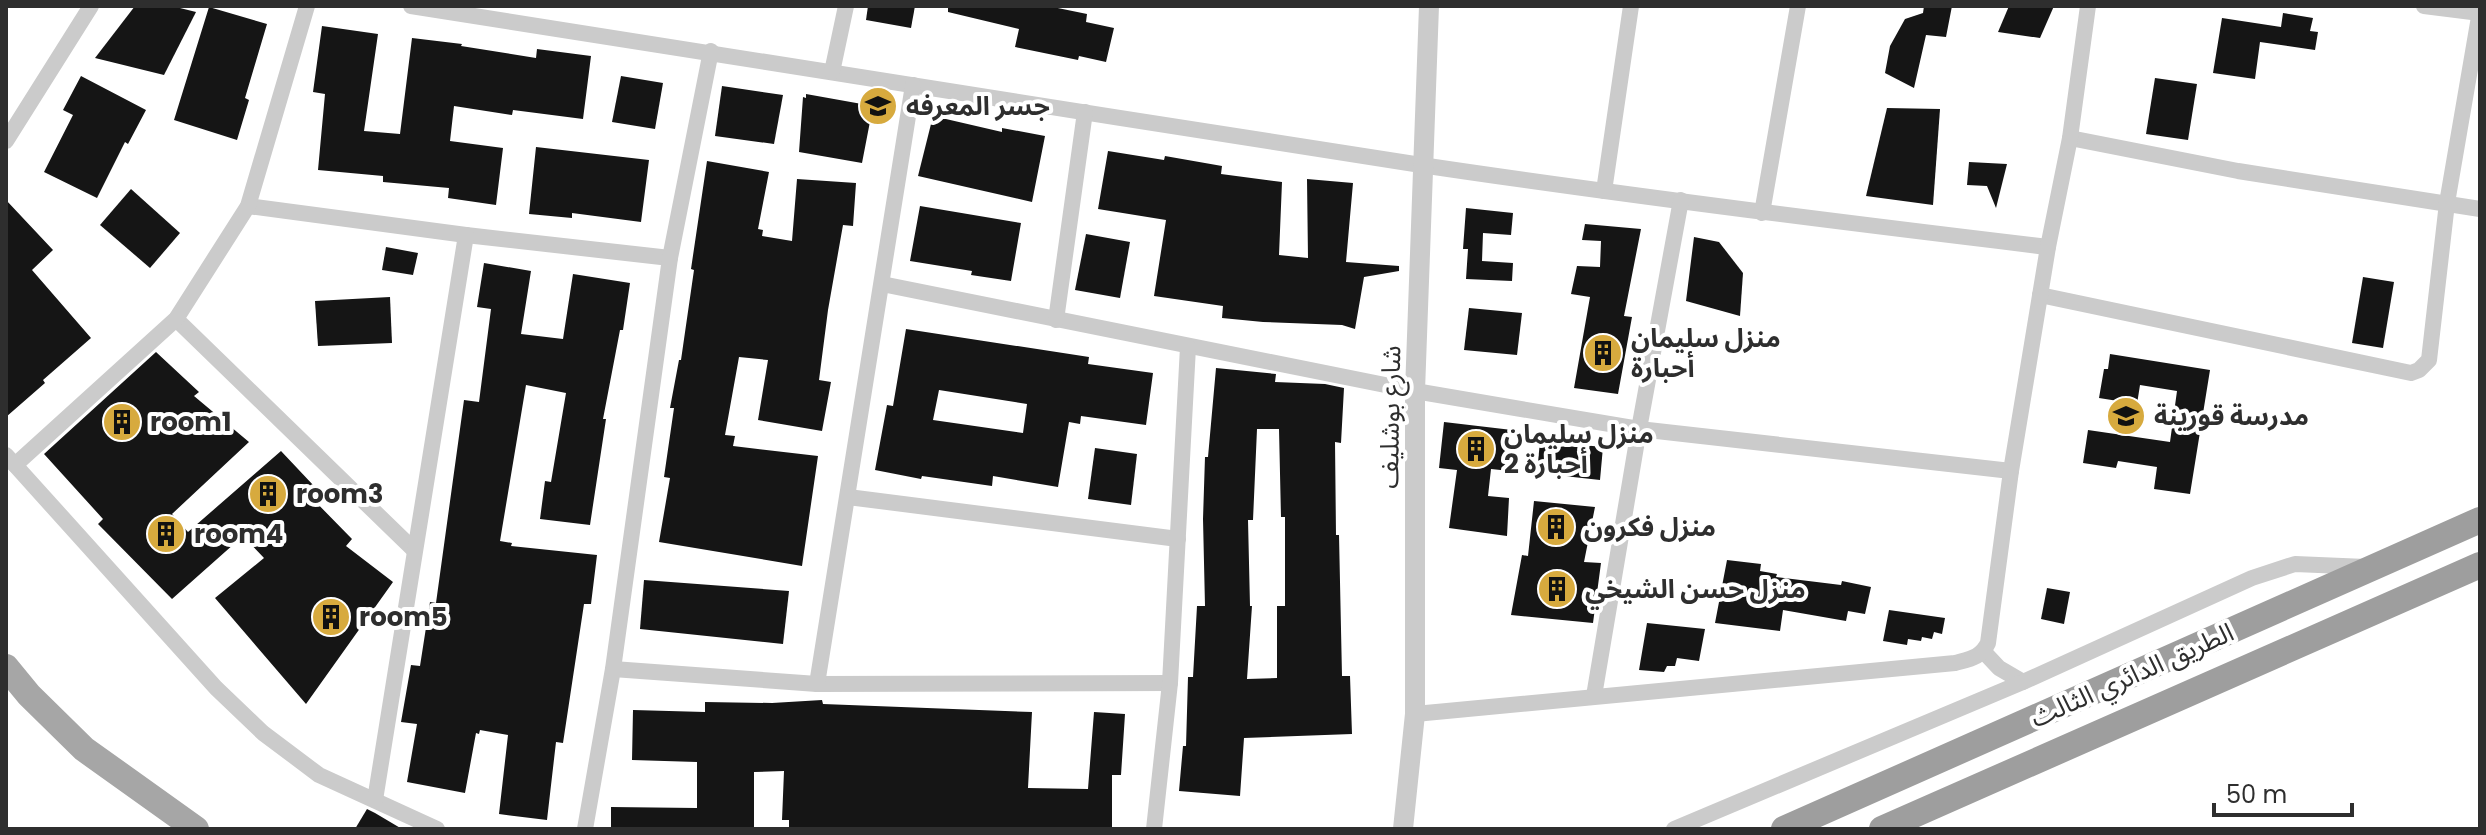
<svg xmlns="http://www.w3.org/2000/svg" width="2486" height="835" font-family="Poppins,'Noto Sans Arabic',sans-serif">
<style>
.building{fill:#151515;fill-rule:evenodd}
.lines{fill:none;stroke-linecap:round;stroke-linejoin:round}
.minor{stroke:#cbcbcb;stroke-width:16}
.tertiary{stroke:#cbcbcb;stroke-width:20}
.primary{stroke:#a6a6a6;stroke-width:26}
.trunk{stroke:#9e9e9e;stroke-width:26}
.labels{text-anchor:middle;dominant-baseline:central;stroke-width:8;stroke-linejoin:round;paint-order:stroke}
.poi-label{font-size:26px;font-weight:bold;fill:#2e2e2e;stroke:#fff;text-anchor:start}
.street-label{font-size:26px;fill:#2e2e2e;stroke:#fff}
</style>
<rect width="100%" height="100%" fill="#fff"/>
<g class="building">
<polygon points="135,6 172,6 196,12 164,75 95,58"/>
<polygon points="868,6 915,6 911,28 866,20"/>
<polygon points="948,6 1048,6 1087,14 1086,22 1114,28 1106,62 1079,56 1078,60 1015,47 1019,29 948,12"/>
<polygon points="1924,6 1952,6 1946,37 1926,35 1914,88 1885,73 1890,46 1905,19 1923,13"/>
<polygon points="2009,6 2054,6 2040,38 1998,32"/>
<polygon points="209,7 267,24 245,98 249,100 237,140 174,120"/>
<polygon points="2283,13 2313,18 2310,31 2318,32 2315,50 2260,42 2255,79 2213,73 2222,18 2281,27"/>
<polygon points="322,26 378,34 364,131 400,134 412,38 462,44 461,46 536,58 537,49 591,56 583,119 513,110 512,115 454,106 450,141 503,148 496,205 448,198 449,188 383,182 383,176 318,170 325,94 313,92"/>
<polygon points="81,76 146,110 128,144 125,142 97,198 44,172 73,115 63,110"/>
<polygon points="621,76 663,83 655,129 612,122"/>
<polygon points="2155,78 2197,84 2188,140 2146,134"/>
<polygon points="722,86 783,95 774,144 715,136"/>
<polygon points="806,94 873,106 862,163 799,152 803,97 806,98"/>
<polygon points="1887,108 1940,109 1933,205 1866,196"/>
<polygon points="933,116 1002,132 1002,128 1045,136 1032,202 918,176"/>
<polygon points="536,147 649,160 641,222 572,213 572,218 529,214"/>
<polygon points="1108,151 1164,160 1165,156 1222,166 1221,174 1282,182 1279,255 1308,258 1307,179 1353,183 1346,262 1399,266 1399,271 1364,277 1355,329 1342,325 1263,322 1222,318 1223,306 1154,296 1166,220 1098,209"/>
<polygon points="707,161 769,172 758,229 763,230 762,236 792,241 797,179 856,183 853,226 843,225 828,310 819,380 831,382 822,431 758,420 768,360 739,357 725,435 735,436 733,446 818,456 802,566 659,542 670,478 664,477 674,408 670,408 679,360 681,360 694,270 691,269"/>
<polygon points="1969,162 2007,164 1996,208 1987,186 1967,185"/>
<polygon points="131,189 180,233 150,268 100,225"/>
<polygon points="6,200 53,250 32,270 91,338 43,380 45,383 6,417"/>
<polygon points="920,206 1021,223 1011,281 971,275 972,271 910,261"/>
<polygon points="1466,208 1513,213 1511,235 1483,233 1482,261 1513,263 1512,281 1466,279 1468,249 1463,249"/>
<polygon points="1585,224 1641,229 1624,316 1632,317 1618,394 1574,388 1590,297 1571,294 1577,266 1600,267 1601,241 1582,240"/>
<polygon points="1086,234 1130,242 1120,298 1075,290"/>
<polygon points="1694,237 1719,242 1743,273 1740,316 1686,301"/>
<polygon points="386,247 418,253 413,275 382,270"/>
<polygon points="484,263 531,271 521,334 563,339 573,274 630,283 623,330 620,330 603,419 606,419 590,525 540,519 545,481 551,482 566,393 526,385 500,541 512,543 511,546 597,555 591,604 584,604 563,743 556,742 547,820 499,814 508,735 480,730 479,734 476,733 465,793 407,782 417,724 401,722 411,665 420,666 430,602 436,603 464,400 479,402 491,309 477,307"/>
<polygon points="2363,277 2394,282 2383,348 2352,343"/>
<polygon points="390,297 392,343 318,346 315,301"/>
<polygon points="1469,308 1522,313 1517,355 1464,350"/>
<path d="M906,329L1089,357L1088,364L1153,373L1146,425L1081,416L1080,424L1069,422L1058,487L993,476L992,486L922,476L921,479L875,470L887,405L893,406ZM939,390L1027,404L1023,433L933,420Z"/>
<polygon points="156,352 199,392 194,396 249,442 172,514 188,532 281,451 314,486 306,492 352,539 346,546 393,582 306,704 215,598 264,558 243,536 172,599 98,524 103,519 44,454"/>
<polygon points="2110,354 2210,370 2190,494 2154,489 2157,467 2118,461 2116,468 2083,463 2088,430 2170,442 2177,391 2140,385 2137,404 2099,398 2104,369 2108,369"/>
<path d="M1216,368L1276,374L1275,382L1325,384L1344,388L1341,443L1335,442L1336,535H1339L1342,676H1350L1352,734L1244,738L1240,796L1179,791L1183,746H1186L1188,677H1193L1197,606H1205L1203,519L1205,457H1208ZM1257,429H1279L1281,517H1285V606H1277V678L1247,679L1252,606H1250L1248,520H1253Z"/>
<polygon points="1444,422 1512,430 1510,471 1491,469 1488,496 1509,498 1507,536 1449,528 1457,470 1439,468"/>
<polygon points="1540,441 1603,447 1600,480 1537,473"/>
<polygon points="1095,448 1137,454 1131,505 1088,499"/>
<polygon points="1534,501 1595,507 1584,562 1601,563 1593,623 1511,615 1522,555 1528,556"/>
<polygon points="1727,560 1761,564 1760,571 1777,574 1776,577 1841,585 1842,581 1871,587 1865,614 1848,611 1846,621 1783,610 1780,631 1715,623"/>
<polygon points="644,580 789,591 783,644 640,629"/>
<polygon points="2047,588 2070,592 2064,624 2041,619"/>
<polygon points="1889,610 1945,618 1942,634 1934,632 1932,639 1922,637 1921,641 1908,639 1907,645 1883,641"/>
<polygon points="1647,623 1705,629 1699,661 1677,658 1675,666 1667,666 1664,672 1639,670"/>
<polygon points="822,700 823,704 1032,712 1028,788 1088,789 1094,712 1125,714 1121,775 1112,775 1112,829 789,829 789,820 782,820 784,771 754,772 754,829 611,829 611,807 697,808 697,762 632,760 633,710 705,712 705,702 772,703"/>
<polygon points="367,809 375,813 402,829 355,829"/>
</g>
<g class="lines">
<g class="minor">
<path d="M411,6C748,56 1084,114 1421,165C1629,196 1838,222 2048,247"/>
<polyline points="2424,6 2480,13"/>
<polyline points="832,72 846,6"/>
<polyline points="2070,138 2238,171 2480,209"/>
<polyline points="6,141 91,6"/>
<polyline points="1604,191 1631,6"/>
<polyline points="248,206 466,235 670,258"/>
<polyline points="1762,213 1798,6"/>
<polyline points="882,284 1415,391 1639,429 2011,471"/>
<polyline points="2040,295 2411,373 2419,370 2429,360 2447,203 2480,11"/>
<polyline points="176,319 414,550"/>
<polyline points="1056,320 1085,112"/>
<polyline points="6,455 216,688 263,733 319,775 437,829"/>
<polyline points="15,465 176,319 248,206 307,6"/>
<polyline points="848,497 1178,539"/>
<polyline points="1984,652 1999,668 2023,682"/>
<polyline points="613,669 817,684 1170,683"/>
<polyline points="817,684 913,85"/>
<polyline points="1594,696 1639,429 1681,200"/>
<path d="M1415,714L1955,663C1969,659 1981,658 1988,643L2011,471L2048,247L2070,138L2088,6"/>
<polyline points="375,800 466,235"/>
<polyline points="585,829 613,669 670,258 711,51"/>
<polyline points="1154,829 1170,683 1188,347"/>
<polyline points="1674,829 2023,682 2252,578 2295,564 2366,567"/>
</g>
<polyline class="tertiary" points="1403,829 1415,714 1415,391 1429,6"/>
<polyline class="primary" points="6,667 29,695 84,749 196,829"/>
<g class="trunk">
<polyline points="1784,829 2480,520"/>
<polyline points="1882,829 2480,565"/>
</g>
</g>
<defs>
<symbol id="school-disc" viewBox="-11 -11 22 22"><circle r="9.5" fill="#d7aa3e" stroke="#fff"/><path d="M0-5L7-2L0 1L-7-2ZM-4 1L0 2.5L4 1V4Q0 6-4 4Z" fill="#111"/></symbol>
<symbol id="building-disc" viewBox="-11 -11 22 22"><circle r="9.5" fill="#d7aa3e" stroke="#fff"/><path d="M-4-6H4V6H1V3H-1V6H-4ZM-2.5-4.3h1.7v1.8h-1.7ZM.8-4.3h1.7v1.8H.8ZM-2.5-1h1.7V.8h-1.7ZM.8-1h1.7V.8H.8Z" fill="#111"/></symbol>
</defs>
<g fill-rule="evenodd">
<use href="#school-disc" x="856" y="84" width="44" height="44"/>
<use href="#building-disc" x="1581" y="331" width="44" height="44"/>
<use href="#school-disc" x="2104" y="394" width="44" height="44"/>
<use href="#building-disc" x="100" y="400" width="44" height="44"/>
<use href="#building-disc" x="1454" y="427" width="44" height="44"/>
<use href="#building-disc" x="246" y="472" width="44" height="44"/>
<use href="#building-disc" x="1534" y="505" width="44" height="44"/>
<use href="#building-disc" x="144" y="512" width="44" height="44"/>
<use href="#building-disc" x="1535" y="567" width="44" height="44"/>
<use href="#building-disc" x="309" y="595" width="44" height="44"/>
</g>
<g class="labels">
<g class="poi-label">
<text x="906" y="106">جسر المعرفه</text>
<text x="1631" y="338">منزل سليمان<tspan x="1631" dy="30">أحبارة</tspan></text>
<text x="2154" y="416">مدرسة قورينة</text>
<text x="150" y="422">room1</text>
<text x="1504" y="434">منزل سليمان<tspan x="1504" dy="30">أحبارة 2</tspan></text>
<text x="296" y="494">room3</text>
<text x="1584" y="527">منزل فكرون</text>
<text x="194" y="534">room4</text>
<text x="1585" y="589">منزل حسن الشيخي</text>
<text x="359" y="617">room5</text>
</g>
<g class="street-label">
<text transform="translate(1390 417) rotate(-89)">شارع بوشليف</text>
<text transform="translate(2132 675) rotate(-24)">الطريق الدائري الثالث</text>
</g>
</g>
<rect width="2486" height="835" fill="none" stroke="#2e2e2e" stroke-width="16"/>
<path d="M2214 803v12h138v-12" fill="none" stroke="#2e2e2e" stroke-width="4"/>
<text x="2226" y="803" font-size="24" fill="#2e2e2e" stroke="#ffffff" stroke-width="6" paint-order="stroke">50 m</text>
</svg>
